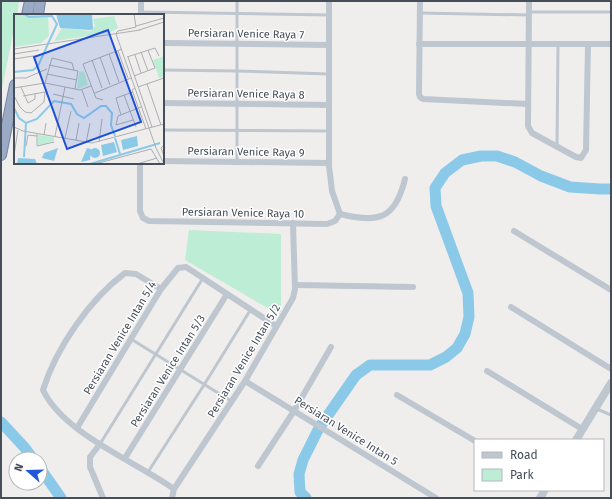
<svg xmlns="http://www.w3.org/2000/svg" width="612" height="499" font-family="'Fira Sans',sans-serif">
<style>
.green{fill:#bdedd5}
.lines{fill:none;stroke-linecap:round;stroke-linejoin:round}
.river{stroke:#8bc9e9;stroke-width:11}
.trunk-casing{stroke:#7285a7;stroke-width:12}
.service{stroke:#bec6cf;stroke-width:3}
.minor{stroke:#bec6cf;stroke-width:6}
.tertiary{stroke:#bec6cf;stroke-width:8}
.trunk{stroke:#9aaac4;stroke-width:10}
.labels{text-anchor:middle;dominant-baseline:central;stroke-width:3;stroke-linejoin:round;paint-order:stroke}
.street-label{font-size:11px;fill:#464e5a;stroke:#fff}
.inset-river{fill:none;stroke:#8bc9e9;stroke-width:2}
.inset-road{fill:none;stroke:#acaeb2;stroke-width:1}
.view{fill:#1d4ed8;fill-opacity:0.15;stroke:#1d4ed8;stroke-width:2}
.inset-edge{fill:none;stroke:#464e5a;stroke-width:2}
</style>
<rect width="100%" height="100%" fill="#f0eeed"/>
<g class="green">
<polygon points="1,1 19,1 19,2 17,15 15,15 15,24 1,94"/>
<polygon points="189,230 281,234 281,312 276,313 185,260"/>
</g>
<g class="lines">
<g class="river">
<polyline points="1,422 25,448 33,459"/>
<polyline points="40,468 61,498"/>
<polyline points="306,498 300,492 299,474 303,460 319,428 356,375 370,365 430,365 446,357 457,348 465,334 469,317 468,293 436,206 435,188 445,173 462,160 481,156 497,156 515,162 541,176 570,187 600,189 611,189"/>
</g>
<defs>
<g id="trunk">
<polyline points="27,15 30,1"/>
<polyline points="38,15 40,1"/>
<polyline points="1,155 15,85"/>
</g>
</defs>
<use href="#trunk" class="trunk-casing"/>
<g class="service">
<polyline points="141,12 329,15"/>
<polyline points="529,12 611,12"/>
<polyline points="419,13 529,15"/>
<polyline points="163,70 237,71 329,74"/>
<polyline points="163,130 329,131"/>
<polyline points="557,146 558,44"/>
<polyline points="237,162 237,1"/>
<polyline points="131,339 231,401"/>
<polyline points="597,409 611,415"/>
<polyline points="100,444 203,278"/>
<polyline points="148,472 204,385 251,309"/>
</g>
<g class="minor">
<polyline points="329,1 329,166 332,191 340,214"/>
<polyline points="420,1 419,94 420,97 423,99 528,104"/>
<polyline points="529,1 528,126 532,133 576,157 581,158 586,150 588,44"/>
<polyline points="141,15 141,1"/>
<polyline points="163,43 329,45"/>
<polyline points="419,44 611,44"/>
<polyline points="163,103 329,105"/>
<polyline points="163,161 328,163"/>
<polyline points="140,163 140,211 143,218 149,221 327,224 335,221 340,214"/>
<path d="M340,214C378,223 395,220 405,179"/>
<polyline points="514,231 611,290"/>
<polyline points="295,285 413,287"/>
<path d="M161,289L136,274L125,273C90,299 56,348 43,390C64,434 135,461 174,489"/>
<polyline points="511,307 611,369"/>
<polyline points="487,371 582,429"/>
<polyline points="245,381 436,498"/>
<polyline points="397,395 475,441"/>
<polyline points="77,428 161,289 178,268 186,267 276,326"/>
<polyline points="100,444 90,457 90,467 103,498"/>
<polyline points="125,458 227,294"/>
<polyline points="258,466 294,411 331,347"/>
<polyline points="172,498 174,489 245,381 293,298 295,289 293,223"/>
</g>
<g class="tertiary">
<polyline points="576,440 611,383"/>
<polyline points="540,498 545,490"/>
</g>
<use href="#trunk" class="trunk"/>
</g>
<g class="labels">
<g class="street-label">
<text transform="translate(246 34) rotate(1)">Persiaran Venice Raya 7</text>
<text transform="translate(246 94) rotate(1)">Persiaran Venice Raya 8</text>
<text transform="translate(246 152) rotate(1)">Persiaran Venice Raya 9</text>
<text transform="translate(243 213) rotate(1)">Persiaran Venice Raya 10</text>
<text transform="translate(120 338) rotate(-59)">Persiaran Venice Intan 5/4</text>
<text transform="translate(244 361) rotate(-59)">Persiaran Venice Intan 5/2</text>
<text transform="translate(168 371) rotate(-58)">Persiaran Venice Intan 5/3</text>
<text transform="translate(346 431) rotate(32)">Persiaran Venice Intan 5</text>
</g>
</g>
<g transform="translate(14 14)">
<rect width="150" height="150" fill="#f0eeed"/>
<path d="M0,0H34L35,22L27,29L0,33ZM100,2L104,14L95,19L40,27L48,14L76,17L81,12L79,5ZM150,42V63L145,64L139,46ZM70,57L74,71L63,75L65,58ZM24,121L40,123V127L24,131Z" fill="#bdedd5"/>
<path d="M78,0L79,15L76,16L46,14L42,0ZM123,122L124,132L109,136L107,126ZM100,128L103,138L89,142L87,131ZM76 139a5 5 0 1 1 10 0a5 5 0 1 1-10 0ZM44,134L40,147L28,144L30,139ZM73,134L77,135L76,146L67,148ZM4,144L21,145L23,150H3Z" fill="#8bc9e9"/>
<path class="inset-river" d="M0,58L19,56L24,52L43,10L38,2L15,3L10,0M0,94L5,104L12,109L23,105L40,87L57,90L63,100L70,104L87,92H92L98,99L97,111L101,122M101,124L106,140M10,143L12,109M76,150L146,129"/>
<path class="inset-road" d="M122,12L150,4M125,16L150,8M102,19L104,17L122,13L120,0M102,20L142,134L150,150M0,35L126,16M104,37L114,64M127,38L134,57M0,40L25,36M95,40L105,68M121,41L127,59M86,43L96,71M113,43L141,34L145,42M114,43L138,113M0,45L26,41M78,46L88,74M35,51L64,57L61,75M33,60L63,66M120,62L141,54L134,36M0,64H12L33,55M31,69L38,44L58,49L60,56M133,70L147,111M7,73L14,89L21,85V79M124,73L150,64M0,74L31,69L66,76L77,72M121,74L118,76L132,115M68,76L74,93M81,79L117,64M39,80L60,85M110,81L122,113M0,82L6,93L11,98L17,99L30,88L31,78L9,82M89,86L82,84L69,50L108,35M107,101L102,84L119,78M119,106L102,111L104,102L127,93M0,113L9,117L78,129L150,110M23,120V132L40,128M30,121L32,109M41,122L51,73M51,124L57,97M62,126L65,109M85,128L88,105M72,129L76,109M150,131L147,134L150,142M12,132L14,121L23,122M0,141L4,116M81,150L137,135L146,150M123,150L143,144"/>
<path class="view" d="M94,16L127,108L53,135L20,43Z"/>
<rect width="150" height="150" class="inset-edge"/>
</g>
<rect width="612" height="499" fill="none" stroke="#464e5a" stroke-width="4"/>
<rect x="474" y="439" width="130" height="52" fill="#ffffff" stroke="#b5b8bd"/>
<rect x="482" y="452" width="20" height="6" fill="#bec6cf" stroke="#b5b8bd"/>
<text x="510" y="459" font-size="12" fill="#464e5a">Road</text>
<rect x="482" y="469" width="20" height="12" fill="#bdedd5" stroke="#b5b8bd"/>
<text x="510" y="479" font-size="12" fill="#464e5a">Park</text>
<g transform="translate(28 471) rotate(290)"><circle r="19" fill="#ffffff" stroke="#b5b8bd"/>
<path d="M0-3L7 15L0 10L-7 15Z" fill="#1f59d9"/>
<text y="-6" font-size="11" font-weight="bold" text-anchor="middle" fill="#464e5a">N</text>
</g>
</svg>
